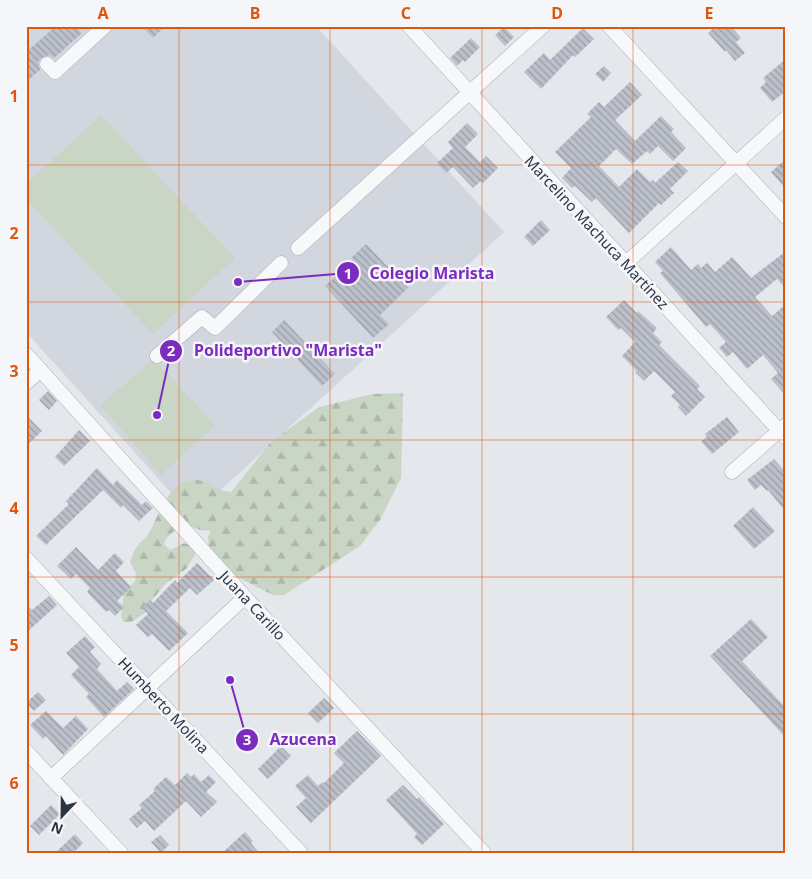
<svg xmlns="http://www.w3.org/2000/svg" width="812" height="879" font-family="'Noto Sans',sans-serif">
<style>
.built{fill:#d2d6de}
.forest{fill:url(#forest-firs)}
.pitch{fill:#c9d6c5}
.building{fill:url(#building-back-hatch)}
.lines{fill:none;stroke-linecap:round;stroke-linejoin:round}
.street-casing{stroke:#a9aeb7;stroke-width:15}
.street{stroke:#f7f8fa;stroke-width:14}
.grid{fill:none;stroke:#df570f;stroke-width:1;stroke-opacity:0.55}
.labels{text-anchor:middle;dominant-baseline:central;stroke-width:5;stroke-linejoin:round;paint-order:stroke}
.street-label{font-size:15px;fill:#2b3445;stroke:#f4f6f9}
.leader{fill:none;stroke:#7b2cbf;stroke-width:2}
.callout-dot{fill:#7b2cbf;stroke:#f4f6f9;stroke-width:2}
.mark-label{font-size:15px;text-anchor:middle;font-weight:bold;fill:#fff}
.callout-label{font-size:16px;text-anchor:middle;font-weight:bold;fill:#7b2cbf;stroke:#f4f6f9;stroke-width:5;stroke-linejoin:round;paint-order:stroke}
.neatline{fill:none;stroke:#df570f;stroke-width:2}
.grid-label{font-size:16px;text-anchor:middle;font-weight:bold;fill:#df570f}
</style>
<defs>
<pattern id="forest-firs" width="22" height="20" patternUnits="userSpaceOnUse" patternTransform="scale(1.25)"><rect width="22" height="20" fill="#c9d6c5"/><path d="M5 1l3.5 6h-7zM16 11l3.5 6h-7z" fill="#adb8ab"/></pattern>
<pattern id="building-back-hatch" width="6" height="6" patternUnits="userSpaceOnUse" patternTransform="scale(1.25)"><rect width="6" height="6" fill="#bbc0ca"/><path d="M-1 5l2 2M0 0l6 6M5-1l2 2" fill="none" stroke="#989da6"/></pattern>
</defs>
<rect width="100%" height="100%" fill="#e4e7ec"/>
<polygon class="built" points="26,26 316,26 504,232 192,516 26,332"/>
<path class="forest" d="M403,393L401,478L380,520L360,546L284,595H273L231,574L209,547L208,536L211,531L200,530L187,525C177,530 168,532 164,544L170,550L184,543L195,547V555L186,569L166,583L148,605L145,613L131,622H123L121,615L124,592L135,581L136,573L130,562C132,558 133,552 136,548C139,542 146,539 149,533C160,513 168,481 195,480C210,480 214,490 231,492L271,442L319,407L373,394Z"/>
<g class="pitch">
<polygon points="101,115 235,258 153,334 26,199 26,184"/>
<polygon points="154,359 215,425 161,475 100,405"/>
</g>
<g class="building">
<polygon points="56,26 76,26 82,33 54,58 49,55 41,58 38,62 40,70 26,82 26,52"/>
<polygon points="141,26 165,26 153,38"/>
<polygon points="716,26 731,26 741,38 736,42 745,53 735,61 726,50 725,52 708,33"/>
<polygon points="504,27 514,37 505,46 495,35"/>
<polygon points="583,28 594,39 575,57 573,55 541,89 524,72 544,53 550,60"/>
<polygon points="471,38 480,47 465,62 463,60 457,66 450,58"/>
<polygon points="786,59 786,91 772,102 760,88 766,82 763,78"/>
<polygon points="604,66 611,73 603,82 595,74"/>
<polygon points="630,82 642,95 615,120 635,141 661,116 674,129 671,132 686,148 673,161 658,146 650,154 647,151 632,164 616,149 599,166 619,187 637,169 650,182 653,180 655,183 678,162 688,171 670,189 674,193 661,205 659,203 629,233 596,198 592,202 575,186 572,188 562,178 571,168 555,152 591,117 587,114 599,102 604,107"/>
<polygon points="467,123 478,134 465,147 480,162 486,156 498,168 483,183 481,181 473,188 453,167 446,173 437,163 453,148 448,142"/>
<polygon points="786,159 786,189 771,172"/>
<polygon points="541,220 550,230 533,246 524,237"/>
<polygon points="366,244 408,288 380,315 389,324 373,338 325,286 353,260 351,258"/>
<polygon points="671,247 691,270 698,264 701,268 707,263 715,272 732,257 751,278 786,251 786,289 777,279 755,297 772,316 786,304 786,396 771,379 778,373 763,355 747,369 733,352 727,357 719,348 726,342 710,324 706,327 660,273 663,271 655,262"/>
<polygon points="624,300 637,313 638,311 657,328 653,333 662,342 659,345 700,386 697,389 705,397 686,416 678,407 680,405 671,396 675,392 654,371 644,381 635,372 637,371 622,356 635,342 621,328 618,330 606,317"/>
<polygon points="284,320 335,374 322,386 272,332"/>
<polygon points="48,391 57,401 49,410 39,400"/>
<polygon points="26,415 42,431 26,446"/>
<polygon points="727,417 739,432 712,454 701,441 707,437 705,434"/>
<polygon points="79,430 90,441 64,466 55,457"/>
<polygon points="774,459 786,473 786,512 768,490 767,491 761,485 755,490 747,480"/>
<polygon points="97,468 113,485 117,480 142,505 146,501 153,508 139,521 123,505 121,508 103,490 46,545 36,536 69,504 66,501"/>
<polygon points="753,507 775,531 754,549 733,526"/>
<polygon points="76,547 98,570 115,553 124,562 116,571 131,587 117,601 124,607 115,616 109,610 106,612 87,592 90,588 76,574 71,579 57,566"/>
<polygon points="197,563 214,580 197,595 190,588 166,611 188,633 169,651 152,634 148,637 136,625 148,614 142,608 150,600 153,603 175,580 177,583"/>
<polygon points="49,596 57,605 26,633 26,604 32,610"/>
<polygon points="751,619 768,637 742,661 786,708 786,738 710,656"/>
<polygon points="85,636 95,647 90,652 101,664 97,669 117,691 127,682 134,689 104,717 86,697 89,694 71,675 79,667 66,653"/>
<polygon points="38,692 46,700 34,711 26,703"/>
<polygon points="324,698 334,708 318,723 308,713"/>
<polygon points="46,711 63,728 76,716 88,729 63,755 46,736 43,739 30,725"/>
<polygon points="357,731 381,756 311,823 296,807 306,798 295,786 308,775 318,786 323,782 324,783 344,763 334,753"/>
<polygon points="281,746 291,756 268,779 258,769"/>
<polygon points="187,773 191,777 194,774 201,782 209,775 216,782 206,792 217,802 201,817 186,801 154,831 145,821 137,828 129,819 142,808 139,805 155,791 153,789 166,777 175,785"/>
<polygon points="403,785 417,799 419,797 444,824 422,845 414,837 417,834 386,800"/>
<polygon points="51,805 60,814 39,835 30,826"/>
<polygon points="245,832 253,841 251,843 259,853 222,853"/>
<polygon points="75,834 83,843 73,853 55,853"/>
<polygon points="160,835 169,845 161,853 151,842"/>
</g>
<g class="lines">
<defs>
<g id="street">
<polyline points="409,26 786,438"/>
<polyline points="609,26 786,217"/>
<polyline points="47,64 55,72 105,26"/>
<polyline points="298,248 543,26"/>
<polyline points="626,263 786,118"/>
<polyline points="26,354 245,597 484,853"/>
<polyline points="157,356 202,317 215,328 281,263"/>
<polyline points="26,383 41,370"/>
<polyline points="732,472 786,425"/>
<polyline points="26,558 301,853"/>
<polyline points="26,751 121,853"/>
<polyline points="51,778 245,597"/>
</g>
</defs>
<use href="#street" class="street-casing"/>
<use href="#street" class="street"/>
</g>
<path class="grid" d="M179,26V853M330,26V853M482,26V853M633,26V853M26,165H786M26,302H786M26,440H786M26,577H786M26,714H786"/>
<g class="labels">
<g class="street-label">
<text transform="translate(597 232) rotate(47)">Marcelino Machuca Martínez</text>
<text transform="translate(253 605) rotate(47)">Juana Carillo</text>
<text transform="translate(164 705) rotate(47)">Humberto Molina</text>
</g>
</g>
<path class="leader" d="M238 282L348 273M157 415L171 351M230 680L247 740"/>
<g class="callout-dot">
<circle cx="238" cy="282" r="5"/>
<circle cx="157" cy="415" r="5"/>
<circle cx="230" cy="680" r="5"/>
<circle cx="348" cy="273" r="12"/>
<circle cx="171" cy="351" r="12"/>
<circle cx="247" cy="740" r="12"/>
</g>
<g class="mark-label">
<text x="348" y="279">1</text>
<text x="171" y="356">2</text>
<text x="247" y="745">3</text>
</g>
<g class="callout-label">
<text x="432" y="279">Colegio Marista</text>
<text x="288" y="356">Polideportivo "Marista"</text>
<text x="303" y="745">Azucena</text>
</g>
<rect width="812" height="879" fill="none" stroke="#f4f6f9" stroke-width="55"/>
<g transform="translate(62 816) rotate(202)" stroke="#f4f6f9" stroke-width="4" paint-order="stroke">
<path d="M0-4L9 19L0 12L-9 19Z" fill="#2b3445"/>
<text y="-8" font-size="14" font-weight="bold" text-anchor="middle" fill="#2b3445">N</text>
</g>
<rect x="28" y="28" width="756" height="824" class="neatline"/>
<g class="grid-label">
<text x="103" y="19">A</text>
<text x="255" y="19">B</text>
<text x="406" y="19">C</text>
<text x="557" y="19">D</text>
<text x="709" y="19">E</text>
<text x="14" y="102">1</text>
<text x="14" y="239">2</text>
<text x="14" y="377">3</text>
<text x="14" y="514">4</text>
<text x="14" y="651">5</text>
<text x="14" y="789">6</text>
</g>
</svg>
